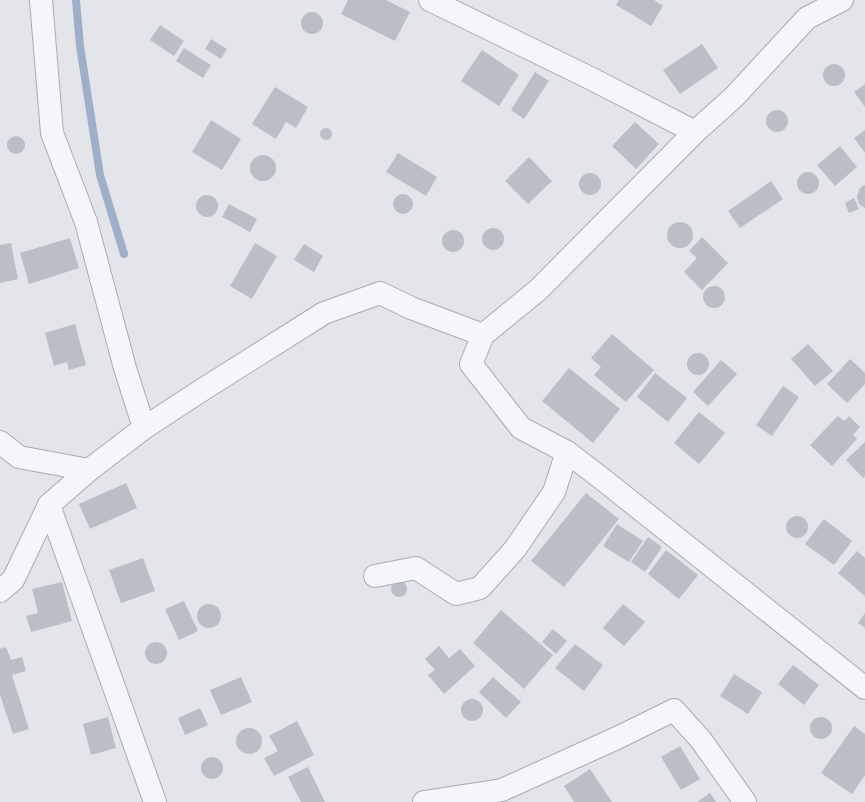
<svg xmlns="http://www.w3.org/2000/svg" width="865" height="802" font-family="'Fira Sans Condensed',sans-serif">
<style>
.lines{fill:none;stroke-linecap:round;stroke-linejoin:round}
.stream{stroke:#a0afc8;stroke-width:8}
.building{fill:#babec7}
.minor-casing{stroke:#a8abb4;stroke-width:24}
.minor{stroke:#f5f6f9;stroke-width:22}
</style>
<rect width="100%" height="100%" fill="#e3e5ea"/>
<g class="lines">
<polyline class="stream" points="76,0 80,46 100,175 124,254"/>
</g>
<g class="building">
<polygon points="348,0 386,0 410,12 395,41 341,14"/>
<polygon points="619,0 654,0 663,6 651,26 616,5"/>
<circle cx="312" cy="23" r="11"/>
<polygon points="160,25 184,41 174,56 150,40"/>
<polygon points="211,39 227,49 221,59 205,49"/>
<polygon points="702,44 718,68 680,94 663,70"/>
<polygon points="184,48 211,65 203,78 176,61"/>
<polygon points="482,50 519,75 499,106 461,81"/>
<circle cx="834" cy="75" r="11"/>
<polygon points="535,72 549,81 524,119 511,110"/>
<polygon points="865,84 865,107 854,92"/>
<polygon points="275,87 308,107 296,128 286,122 276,139 252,124"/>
<circle cx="777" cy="121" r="11"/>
<polygon points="211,120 241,139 222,170 192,152"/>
<polygon points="635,122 659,144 636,169 612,146"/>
<circle cx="326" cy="134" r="6"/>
<polygon points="865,130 865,153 854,138"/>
<circle cx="16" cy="145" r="9"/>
<polygon points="840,146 857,167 835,186 817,165"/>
<polygon points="398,153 437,177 426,196 386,172"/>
<circle cx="263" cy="168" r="13"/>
<polygon points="529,157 552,181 528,204 505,181"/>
<circle cx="808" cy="183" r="11"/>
<circle cx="590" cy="184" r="11"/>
<polygon points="771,181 783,199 740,228 728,211"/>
<polygon points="865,185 865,208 859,204 857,197 859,190 862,186"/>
<circle cx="403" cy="204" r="10"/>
<circle cx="207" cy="206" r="11"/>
<polygon points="854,198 859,209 849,213 845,203"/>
<polygon points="229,204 257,219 250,232 222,217"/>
<circle cx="680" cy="235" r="13"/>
<circle cx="493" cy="239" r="11"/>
<circle cx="453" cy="241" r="11"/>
<polygon points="702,237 728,263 702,290 684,272 697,258 689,251"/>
<polygon points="70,238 79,268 29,284 20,253"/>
<polygon points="11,243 18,279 0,283 0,245"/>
<polygon points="255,243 277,256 252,299 230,286"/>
<polygon points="304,244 323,256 314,272 294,260"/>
<circle cx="714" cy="297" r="11"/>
<polygon points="75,324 86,365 69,370 67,362 54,366 45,333"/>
<polygon points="612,334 654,370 626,402 594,375 601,367 591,358"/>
<polygon points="808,344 833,371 815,386 791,359"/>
<circle cx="698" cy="364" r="11"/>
<polygon points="850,359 865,373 865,384 847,403 827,384"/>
<polygon points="721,360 737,374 708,406 693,392"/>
<polygon points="569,368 620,409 593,443 542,401"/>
<polygon points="655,373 687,398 668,422 637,397"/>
<polygon points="783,386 799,397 772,436 756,425"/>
<polygon points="699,412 725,433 699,464 674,443"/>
<polygon points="838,416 844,421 849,416 860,427 853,435 857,439 832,466 810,445"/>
<polygon points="865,442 865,476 863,478 846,460"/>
<polygon points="126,483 137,508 90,529 79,504"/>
<polygon points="586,493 619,519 564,587 531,561"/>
<circle cx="797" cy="527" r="11"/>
<polygon points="824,519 852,541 834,565 805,544"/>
<polygon points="617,524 643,541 629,562 603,546"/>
<polygon points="648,537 662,547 645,572 631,562"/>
<polygon points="666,550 698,575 679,599 648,574"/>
<polygon points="857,551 865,558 865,596 838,573"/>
<polygon points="143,558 155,591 121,603 109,570"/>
<circle cx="399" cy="589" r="8"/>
<polygon points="62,582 72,621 31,632 26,616 38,613 32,589"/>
<polygon points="184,601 198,631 179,640 165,609"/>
<circle cx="209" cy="616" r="12"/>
<polygon points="623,604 645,622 624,646 603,628"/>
<polygon points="501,610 553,655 524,689 473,643"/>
<polygon points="865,613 865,628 858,623"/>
<polygon points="553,629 567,641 556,654 542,642"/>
<circle cx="156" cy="653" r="11"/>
<polygon points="575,644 603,665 584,691 555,668"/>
<polygon points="439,646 449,658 460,649 475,666 444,694 428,675 435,670 425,659"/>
<polygon points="6,647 11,660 22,657 26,671 12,675 29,729 13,734 0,695 0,649"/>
<polygon points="793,665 819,685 804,705 778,684"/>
<polygon points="734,674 762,692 748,714 720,696"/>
<polygon points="241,677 252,702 221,715 210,690"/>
<polygon points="493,677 521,702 506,718 479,692"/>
<circle cx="472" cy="710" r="11"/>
<polygon points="200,708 208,725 185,735 178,718"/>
<polygon points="108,717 116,748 91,755 83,724"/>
<circle cx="821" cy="728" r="11"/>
<polygon points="297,721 314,755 274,776 264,758 278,751 269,736"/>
<polygon points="854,726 865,734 865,775 852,794 821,773"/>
<circle cx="249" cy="741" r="13"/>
<polygon points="680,746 700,779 681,790 661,757"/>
<circle cx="212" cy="768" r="11"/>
<polygon points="308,767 325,802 301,802 288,777"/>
<polygon points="590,769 612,802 574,802 564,786"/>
<polygon points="710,793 716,802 697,802"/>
</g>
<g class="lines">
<defs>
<g id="minor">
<polyline points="41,0 52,133 86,222 125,368 144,428"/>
<polyline points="430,0 590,78 695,132"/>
<polyline points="0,442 19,457 89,470"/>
<polyline points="567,452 601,478 865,688"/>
<polyline points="375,576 416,568 456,594 480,588 515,549 554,492 567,452 521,428 471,364 483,335"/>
<polyline points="0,591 13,580 49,505"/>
<polyline points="155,802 49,505 89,470 144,428 202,390 324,313 380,293 411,308 483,335 538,290 695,132 734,97 807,18 842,0"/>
<polyline points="424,802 502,790 617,738 674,710 701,740 745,802"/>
</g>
</defs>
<use href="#minor" class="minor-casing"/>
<use href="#minor" class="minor"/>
</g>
</svg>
